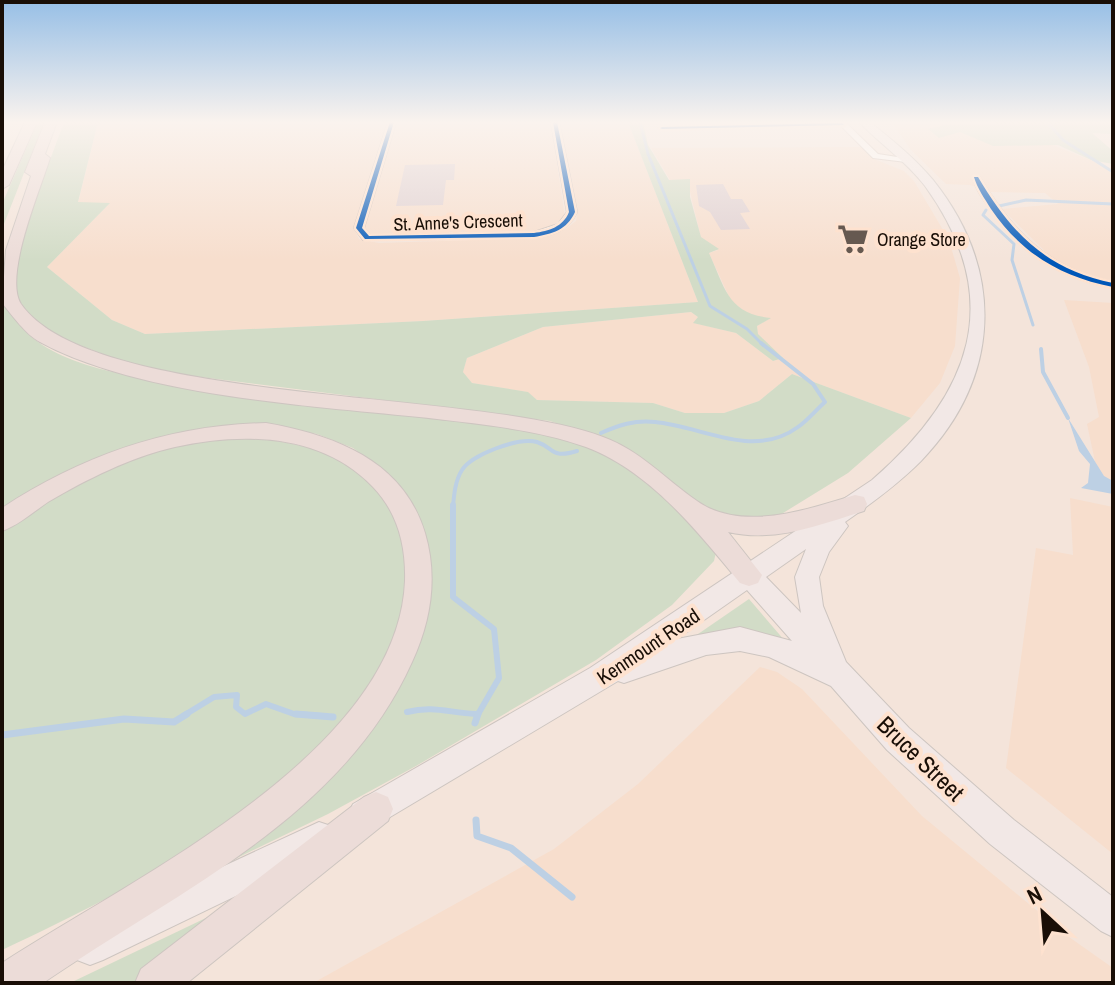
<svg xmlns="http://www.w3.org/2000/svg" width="1115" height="985" font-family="'Archivo Narrow',sans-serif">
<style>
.built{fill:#f7decd}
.green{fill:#d2dcc7}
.water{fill:#bdd0e4}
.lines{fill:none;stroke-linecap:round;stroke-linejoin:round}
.stream-far3{stroke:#bdd0e4;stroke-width:3}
.stream-far2{stroke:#bdd0e4;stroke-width:4}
.stream-far1{stroke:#bdd0e4;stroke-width:6}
.stream{stroke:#bdd0e4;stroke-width:7}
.building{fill:#e0d1d2}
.minor-casing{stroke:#d0c2ba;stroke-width:2}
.major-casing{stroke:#cdc5c0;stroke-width:2}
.highway-casing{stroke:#cdc5c0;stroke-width:2}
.minor{fill:#fdfbf9;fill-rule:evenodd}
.major{fill:#f2e8e6;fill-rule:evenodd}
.highway{fill:#ecdcd8;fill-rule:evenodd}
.cycleway-casing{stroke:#fee2cf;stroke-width:5}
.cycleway{fill:#0057b8;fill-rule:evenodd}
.labels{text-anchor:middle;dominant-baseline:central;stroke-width:8;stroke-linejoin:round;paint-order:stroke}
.far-street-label{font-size:18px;fill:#190e06;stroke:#fee2cf}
.far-poi-label{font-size:18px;fill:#190e06;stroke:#fee2cf;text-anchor:start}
.street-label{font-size:20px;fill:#190e06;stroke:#fee2cf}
.near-street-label{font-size:24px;fill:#190e06;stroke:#fee2cf}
</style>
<rect width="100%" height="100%" fill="#f4e4da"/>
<g class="built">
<polygon points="104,122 388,122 354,229 359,239 379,243 532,238 566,229 576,221 578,210 559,122 628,122 698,302 423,321 145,334 112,320 47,267 109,204 78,203 97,126"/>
<polygon points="396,122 551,122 565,218 540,232 371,236 364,229 365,223"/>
<polygon points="892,123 1002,125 1113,169 1113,283 1099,282 1055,261 1002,209 1058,204 1045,193 991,192 970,185 946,184 911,150"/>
<polygon points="861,147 874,159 904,171 914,181 949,240 960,278 955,346 940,383 911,418 792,374 759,401 724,413 685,413 653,403 537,400 527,392 472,383 463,372 467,358 543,327 691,312 698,317 694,323 736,333 773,361 783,358 758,334 757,326 769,319 751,316 731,301 709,253 718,250 701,238 688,183 670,180 651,148"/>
<polygon points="1064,300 1113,303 1113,485 1099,480 1087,424 1099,417 1089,367"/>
<polygon points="1070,498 1113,507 1113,854 1006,768 1036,548 1073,555"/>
<polygon points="760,667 777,672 802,689 922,816 1069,937 1113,968 1113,983 313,983 554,849 638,784"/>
</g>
<g class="green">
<polygon points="38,122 44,122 2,229 2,204"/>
<path d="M64,122H104L97,126L78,202L110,203L47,267L112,320L145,334L423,321L698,302L628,122H643L648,145L669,180L690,179V197L701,237L719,249L709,253C725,288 728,314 771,318L757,326L758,334L783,358L773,361L736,333L693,323L698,317L691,312L543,327L467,358L463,372L472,383L528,392L537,400L653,403L685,413H724L759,401L792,374L911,418L848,473L775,518L751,520L709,511L591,435L550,421L145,370L45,332L15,298L18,247Z"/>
<polygon points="985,122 1113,122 1113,134 1092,133 1113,151 1113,164 1091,160 1058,145 993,146 960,132 939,138 928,129 945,125 997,124"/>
<path d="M2,286C12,352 92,369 148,379L532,428L608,454L655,487L716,552L714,561L672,605L596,660L416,766L328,814L206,873L258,834L423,620L384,471L353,448L317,434L296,430L204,428L2,515Z"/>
<path d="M241,436C296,443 351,450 387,497C394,505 396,520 400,531C407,551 406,569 405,590C398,760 136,887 2,950V527L67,485L173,444Z"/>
<polygon points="749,599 791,648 685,643"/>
<polygon points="233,905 141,983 70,983"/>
</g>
<polygon class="water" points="1068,418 1104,476 1113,481 1113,494 1081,488 1088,483 1090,464 1079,451"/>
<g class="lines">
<g class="stream-far3">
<polyline points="640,122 648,154 710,306 747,329 763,345"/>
<polyline points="1047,122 1063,140 1113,172"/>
<polyline points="999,206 1026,200 1113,204"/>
<polyline points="986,210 983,215 1014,244 1012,260 1033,325"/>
</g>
<g class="stream-far2">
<polyline points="1041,349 1043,372 1068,418"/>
<path d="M601,433C619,425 634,420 655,422C702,426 753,460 798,427C808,420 816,410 825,402L813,384L761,343"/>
<path d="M453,507C454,495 455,481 462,470C471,455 518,437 537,442C555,448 550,459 577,451"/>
</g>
<g class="stream-far1">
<polyline points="453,505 453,597 494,629 499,678 477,716"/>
<path d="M407,712C434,705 449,713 476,714"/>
<polyline points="183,716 214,697 237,695 236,707 245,714 266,704 294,714 322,716"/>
</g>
<g class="stream">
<polyline points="296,714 333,717"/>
<polyline points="475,723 478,714"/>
<polyline points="2,735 124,719 174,722 187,714"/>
<polyline points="476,820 477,836 511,848 572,897"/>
</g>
</g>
<g class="building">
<polygon points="455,164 454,180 446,180 443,205 396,206 405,165"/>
<polygon points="723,184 731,199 742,199 750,212 740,213 750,229 721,230 710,212 699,206 696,185"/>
</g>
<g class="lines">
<defs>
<g id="minor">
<path d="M388,122H396L364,228L370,235L534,232L558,224L567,212L551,122H559L577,212C568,231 553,235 534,238L363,240L354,228Z"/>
<polygon points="845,122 878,154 910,159 906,162 873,158 841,126 662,130 658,128 662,126"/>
<path d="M973,176H979C1012,231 1048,269 1113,282V288C1061,278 1019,253 990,209C983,199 974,187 973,176Z"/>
</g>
<g id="major">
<path d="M859,122H870C892,140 915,158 933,180C1005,270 1002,377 921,461C898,484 872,503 845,522L848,526L829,552L819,577L823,606L846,662L909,728L1014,820L1113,897V937L1101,931L990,844L887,750L831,686L769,657L740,651L706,655L624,683L618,681L375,826L364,831L353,826L348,815L353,804L590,668L872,480C970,395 1008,301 925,186C906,161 880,144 859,122ZM806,549L795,577L801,613L766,577ZM747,590L792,641L740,627L677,639Z"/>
<polygon points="319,822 331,826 335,838 331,850 103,960 90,965 77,960 72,947 77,934"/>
</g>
<g id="highway">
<polygon points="25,122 37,122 9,185 2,189 2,171"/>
<path d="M45,122H57L45,154L50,158C41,188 3,276 21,304C92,406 475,388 603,437C641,451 665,479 697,501C742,533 808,509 855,495L864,497L867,504L864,511C819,525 775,543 728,532L762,575L758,583L749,586L740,583C698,532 650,471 586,447C539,430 487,425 437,419C320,406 143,398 40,342C26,335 12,315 2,303L6,250L31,176L25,172Z"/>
<path d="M266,423C334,435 403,460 425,533C438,577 431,621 412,662C342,818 177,891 43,983H2V963C128,880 398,754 405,581C406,546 398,513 373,487C321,433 243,432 175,447C131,457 87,479 48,502C33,512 19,525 2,531V508C83,455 169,425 266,423Z"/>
<polygon points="376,792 388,797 393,809 388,821 187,983 135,983 141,969 364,797"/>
</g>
</defs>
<use href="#minor" class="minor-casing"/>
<use href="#major" class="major-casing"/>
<use href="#highway" class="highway-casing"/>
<use href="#minor" class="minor"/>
<use href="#major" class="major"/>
<use href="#highway" class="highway"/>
<defs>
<g id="cycleway">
<path d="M390,122H394L362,228L369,236L534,233C549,231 563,227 569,212L553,122H557L575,212C567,230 552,234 534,237L365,239L356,228Z"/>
<polygon points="842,123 844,125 662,129 660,128 662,127"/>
<path d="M974,177H978C1011,233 1047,270 1113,283V287C1061,277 1021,253 991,209C985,199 977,188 974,177Z"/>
</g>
</defs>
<use href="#cycleway" class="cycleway-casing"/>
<use href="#cycleway" class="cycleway"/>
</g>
<linearGradient id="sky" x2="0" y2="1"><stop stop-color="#97bfe6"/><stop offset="0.47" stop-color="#faf3ee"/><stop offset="1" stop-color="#faf3ee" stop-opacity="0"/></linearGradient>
<rect width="1115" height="260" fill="url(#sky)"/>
<defs>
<symbol id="supermarket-bare" viewBox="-9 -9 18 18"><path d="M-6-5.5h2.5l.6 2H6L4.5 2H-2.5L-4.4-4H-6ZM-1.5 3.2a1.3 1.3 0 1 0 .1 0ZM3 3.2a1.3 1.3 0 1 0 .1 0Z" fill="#665950" stroke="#fee2cf" stroke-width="2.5" paint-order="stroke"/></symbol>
</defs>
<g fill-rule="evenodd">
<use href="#supermarket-bare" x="831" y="217" width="44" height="44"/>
</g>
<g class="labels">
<g class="far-street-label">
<text transform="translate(458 222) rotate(-2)">St. Anne's Crescent</text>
</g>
<g class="far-poi-label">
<text x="877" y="239">Orange Store</text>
</g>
<g class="street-label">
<text transform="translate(648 646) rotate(-34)">Kenmount Road</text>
</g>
<g class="near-street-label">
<text transform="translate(921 758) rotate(44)">Bruce Street</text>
</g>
</g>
<rect width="1115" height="985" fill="none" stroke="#190e06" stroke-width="8"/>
<g transform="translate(1043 913) rotate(334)" stroke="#fee2cf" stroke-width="6" paint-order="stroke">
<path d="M0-6L14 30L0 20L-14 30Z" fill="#190e06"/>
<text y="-12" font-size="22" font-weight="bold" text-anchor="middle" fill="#190e06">N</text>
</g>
</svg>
